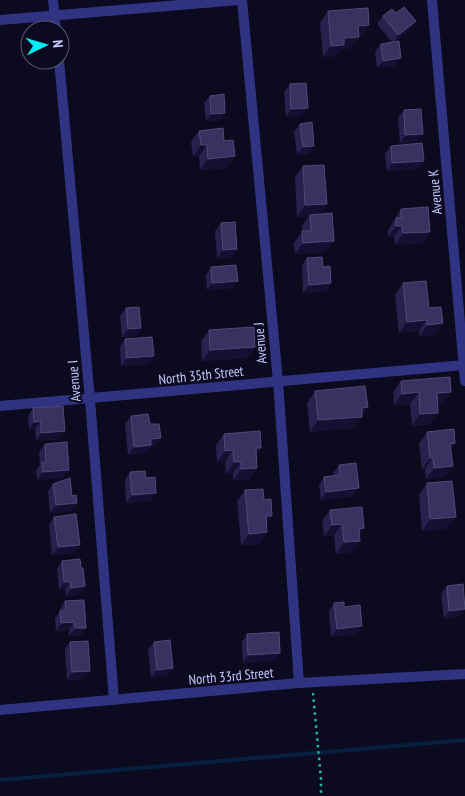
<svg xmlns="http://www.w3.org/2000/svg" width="465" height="796" font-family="'PT Sans Narrow',sans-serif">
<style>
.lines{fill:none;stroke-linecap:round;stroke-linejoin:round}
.stream{stroke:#062040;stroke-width:4}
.path{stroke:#21b8a3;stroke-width:2.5;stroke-dasharray:2.5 4;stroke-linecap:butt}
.street{stroke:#303382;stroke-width:10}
.wall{fill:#26214d}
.shaded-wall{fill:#141032}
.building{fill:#383260;stroke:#4e4a79}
.labels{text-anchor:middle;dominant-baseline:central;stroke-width:4;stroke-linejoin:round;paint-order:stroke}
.street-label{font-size:14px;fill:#c9c7ff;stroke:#0c0a1e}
</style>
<rect width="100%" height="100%" fill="#0c0a1e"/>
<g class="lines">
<polyline class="stream" points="0,780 465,740"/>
<polyline class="path" points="313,693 321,779 321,796"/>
<g class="street">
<polyline points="53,0 56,30"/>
<polyline points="242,0 278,381 299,683"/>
<polyline points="432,0 465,381"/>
<polyline points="0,20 239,0"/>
<polyline points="59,60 90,400 114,700"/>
<polyline points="0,406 465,365"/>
<polyline points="0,710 299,683 465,674"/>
</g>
</g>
<g class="wall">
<polygon points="328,11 369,25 361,37 359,37 351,48 341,49 336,56 323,57 320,23"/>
<polygon points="396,13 416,21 410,29 394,42 396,66 377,68 375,52 381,44 392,42 377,24 383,16"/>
<polygon points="290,84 302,115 286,117 284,92"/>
<polygon points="210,96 225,113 220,120 206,121 204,103"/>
<polygon points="404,110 417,141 400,143 398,118"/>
<polygon points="300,124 309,154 297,155 294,132"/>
<polygon points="199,131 224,141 227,168 200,170 199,156 193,157 191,142"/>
<polygon points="391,146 418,169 387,171 385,154"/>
<polygon points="303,166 320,214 325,252 295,254 294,243 302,232 302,226 309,216 297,217 295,177"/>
<polygon points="401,209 430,232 422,243 395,245 394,237 388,237 388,230"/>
<polygon points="221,223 237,249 232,257 217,258 215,231"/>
<polygon points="307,258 323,267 331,283 326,291 303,293 302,265"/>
<polygon points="211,267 232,288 207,290 206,275"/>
<polygon points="403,283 429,308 443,323 435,335 419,336 419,331 399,333 395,295"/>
<polygon points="126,308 141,328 136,336 122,337 120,316"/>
<polygon points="209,330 255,347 247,358 202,361 201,341"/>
<polygon points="125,339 154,356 148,364 121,366 120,347"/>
<polygon points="401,381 451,392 443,404 438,404 430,424 412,426 410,404 394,405 393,392"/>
<polygon points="315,391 368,407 354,428 310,432 307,403"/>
<polygon points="33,408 60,439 36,441 35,429 29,430 28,416"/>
<polygon points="131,416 150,424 155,446 150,447 146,453 128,455 125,424"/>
<polygon points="427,432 455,443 451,449 453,466 445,477 426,479 425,469 422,469 419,444"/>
<polygon points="224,434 261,448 256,455 257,468 249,479 233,480 233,473 226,474 225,462 217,462 216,445"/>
<polygon points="45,444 63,478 37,480 36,470 40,465 39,452"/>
<polygon points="339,465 353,496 321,500 319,485 324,477 334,476 333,473"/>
<polygon points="130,472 146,478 151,501 126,503 125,480"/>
<polygon points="427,483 448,528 422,531 419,495"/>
<polygon points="53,484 72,496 77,503 71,511 50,513 48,491"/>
<polygon points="245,490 264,500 272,516 266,524 267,532 259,544 241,545 237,501"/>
<polygon points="330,510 364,528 359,535 352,552 336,554 334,535 324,536 322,521"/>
<polygon points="54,517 80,545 74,553 52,555 49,525"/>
<polygon points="62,561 81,568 85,586 80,594 66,596 65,589 59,590 57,569"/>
<polygon points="447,586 460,617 444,618 441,594"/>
<polygon points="65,601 86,628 80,636 69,636 69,630 56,631 55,619 60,611 60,609"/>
<polygon points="334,603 344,607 357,634 331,637 329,611"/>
<polygon points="247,634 275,661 243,663 242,642"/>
<polygon points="70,642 84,679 67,680 65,649"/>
<polygon points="154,642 168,676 151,678 148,650"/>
</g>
<g class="shaded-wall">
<polygon points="416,21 410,29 393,43 398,35"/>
<polygon points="369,25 361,37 359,37 351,48 341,49 336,56 323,57 331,46 344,38 358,26"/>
<polygon points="401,58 396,66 377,68 383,61"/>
<polygon points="308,108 302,115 286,117 291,109"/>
<polygon points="225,113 220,120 206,121 211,114"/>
<polygon points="423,134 417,141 400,143 405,135"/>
<polygon points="201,145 207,145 199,156 193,157"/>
<polygon points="314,146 309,154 297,155 303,147"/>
<polygon points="235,156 227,168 200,170 208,159"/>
<polygon points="424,161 418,169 387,171 392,163"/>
<polygon points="327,204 319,215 310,215 309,216 297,217 305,205"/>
<polygon points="396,226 402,226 394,237 388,237"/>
<polygon points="430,232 422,243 395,245 403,233"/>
<polygon points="334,241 325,252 295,254 303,243"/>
<polygon points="237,249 232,257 217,258 223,250"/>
<polygon points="238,281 232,288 207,290 212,283"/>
<polygon points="331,283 326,291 303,293 309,285"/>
<polygon points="427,320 419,331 399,333 407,322"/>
<polygon points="443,323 435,335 419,336 427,325"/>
<polygon points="141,328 136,336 122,337 128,329"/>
<polygon points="255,347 247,358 202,361 210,350"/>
<polygon points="154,356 148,364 121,366 127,358"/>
<polygon points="419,392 410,404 394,405 402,394"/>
<polygon points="451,392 443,404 429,405 437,393"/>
<polygon points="368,407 361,417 362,417 354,428 310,432 318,420 362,408"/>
<polygon points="438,413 430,424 412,426 420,414"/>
<polygon points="41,421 35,429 29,430 34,422"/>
<polygon points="65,431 60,439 36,441 41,433"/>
<polygon points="161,438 155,446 150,447 146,453 128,455 134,447 151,439"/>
<polygon points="455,443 447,455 450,444"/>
<polygon points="256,448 261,448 253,459"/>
<polygon points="233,450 225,462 217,462 225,451"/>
<polygon points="430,458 433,458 425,469 422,469"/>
<polygon points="234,462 241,462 233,473 226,474"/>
<polygon points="453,466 445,477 426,479 434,468"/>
<polygon points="257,468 249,479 233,480 241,469"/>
<polygon points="69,470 63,478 37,480 43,472"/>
<polygon points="359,488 353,496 321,500 326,492"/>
<polygon points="156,493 151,501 126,503 132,495"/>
<polygon points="77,503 71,511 50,513 56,505"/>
<polygon points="266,516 272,516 264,527"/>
<polygon points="456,517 448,528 422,531 430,519"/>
<polygon points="342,524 334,535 324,536 332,525"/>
<polygon points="364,528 356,539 359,529"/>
<polygon points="267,532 259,544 241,545 249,534"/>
<polygon points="360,541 352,552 336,554 344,542"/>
<polygon points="80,545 74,553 52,555 58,547"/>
<polygon points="64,582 71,582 65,589 59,590"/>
<polygon points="85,586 80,594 66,596 71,588"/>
<polygon points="465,609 460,617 444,618 449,611"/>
<polygon points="74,622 69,630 56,631 61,623"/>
<polygon points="362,626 357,634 331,637 337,629"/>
<polygon points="75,628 86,628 80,636 69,636"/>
<polygon points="280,653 275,661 243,663 248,655"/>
<polygon points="173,668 168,676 151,678 157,670"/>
<polygon points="90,671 84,679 67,680 72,672"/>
</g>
<g class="building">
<polygon points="404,7 416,21 398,35 383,16 392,9 396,13"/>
<polygon points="368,8 369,25 358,26 359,37 344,38 344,45 331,46 328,11"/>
<polygon points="399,41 401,58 383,61 381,44"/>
<polygon points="306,83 308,108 291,109 290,84"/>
<polygon points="224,94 225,113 211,114 210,96"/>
<polygon points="421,109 423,134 405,135 404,110"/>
<polygon points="312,122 314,146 303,147 300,124"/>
<polygon points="223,128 224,141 233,140 235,156 208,159 207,145 201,145 199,131"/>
<polygon points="422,143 424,161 392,163 391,146"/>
<polygon points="324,165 327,204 305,205 303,166"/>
<polygon points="428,207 430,232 403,233 402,226 396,226 396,218 401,218 401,209"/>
<polygon points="332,213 334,241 303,243 302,231 311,231 310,215"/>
<polygon points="235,222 237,249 223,250 221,223"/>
<polygon points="322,257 323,267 330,266 331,283 309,285 307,258"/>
<polygon points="236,265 238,281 212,283 211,267"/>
<polygon points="426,281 429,308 441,307 443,323 427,325 427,320 407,322 403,283"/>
<polygon points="139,307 141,328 128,329 126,308"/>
<polygon points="254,327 255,347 210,350 209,330"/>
<polygon points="152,337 154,356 127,358 125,339"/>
<polygon points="450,377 451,392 437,393 438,413 420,414 419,392 402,394 401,381"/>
<polygon points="365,386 368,407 362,408 362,417 318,420 315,391"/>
<polygon points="63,406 65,431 41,433 41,421 34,422 33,408"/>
<polygon points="148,414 150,424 159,424 161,438 151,439 151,445 134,447 131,416"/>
<polygon points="454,429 455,443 450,444 453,466 434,468 433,458 430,458 427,432"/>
<polygon points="260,431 261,448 256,448 257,468 241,469 241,462 234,462 233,450 225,451 224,434"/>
<polygon points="67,442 69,470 43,472 42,463 46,462 45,444"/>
<polygon points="356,463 359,488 326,492 324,477 340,475 339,465"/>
<polygon points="145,471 146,478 155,477 156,493 132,495 130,472"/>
<polygon points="70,478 72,496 76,495 77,503 56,505 53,484"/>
<polygon points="452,481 456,517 430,519 427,483"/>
<polygon points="263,489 264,500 271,499 272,516 266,516 267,532 249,534 245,490"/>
<polygon points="362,507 364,528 359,529 360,541 344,542 342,524 332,525 330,510"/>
<polygon points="76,514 80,545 58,547 54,517"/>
<polygon points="80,559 81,568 83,568 85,586 71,588 71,582 64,582 62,561"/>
<polygon points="463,584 465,609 449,611 447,586"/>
<polygon points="84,600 86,628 75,628 74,622 61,623 60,611 66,611 65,601"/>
<polygon points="344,602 344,607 360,605 362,626 337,629 334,603"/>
<polygon points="279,632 280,653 248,655 247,634"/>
<polygon points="170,640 173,668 157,670 154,642"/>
<polygon points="88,641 90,671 72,672 70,642"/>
</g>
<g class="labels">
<g class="street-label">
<text transform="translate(435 192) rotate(-95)">Avenue K</text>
<text transform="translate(260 343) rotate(-95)">Avenue J</text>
<text transform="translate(201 375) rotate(-6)">North 35th Street</text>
<text transform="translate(74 381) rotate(-95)">Avenue I</text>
<text transform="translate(231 676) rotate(-5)">North 33rd Street</text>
</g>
</g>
<g transform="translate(45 45) rotate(85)"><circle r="24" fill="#0c0a1e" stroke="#585678"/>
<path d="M0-4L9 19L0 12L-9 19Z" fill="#00ecf2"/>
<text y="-8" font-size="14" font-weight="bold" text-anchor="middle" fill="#c9c7ff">N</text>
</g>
</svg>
